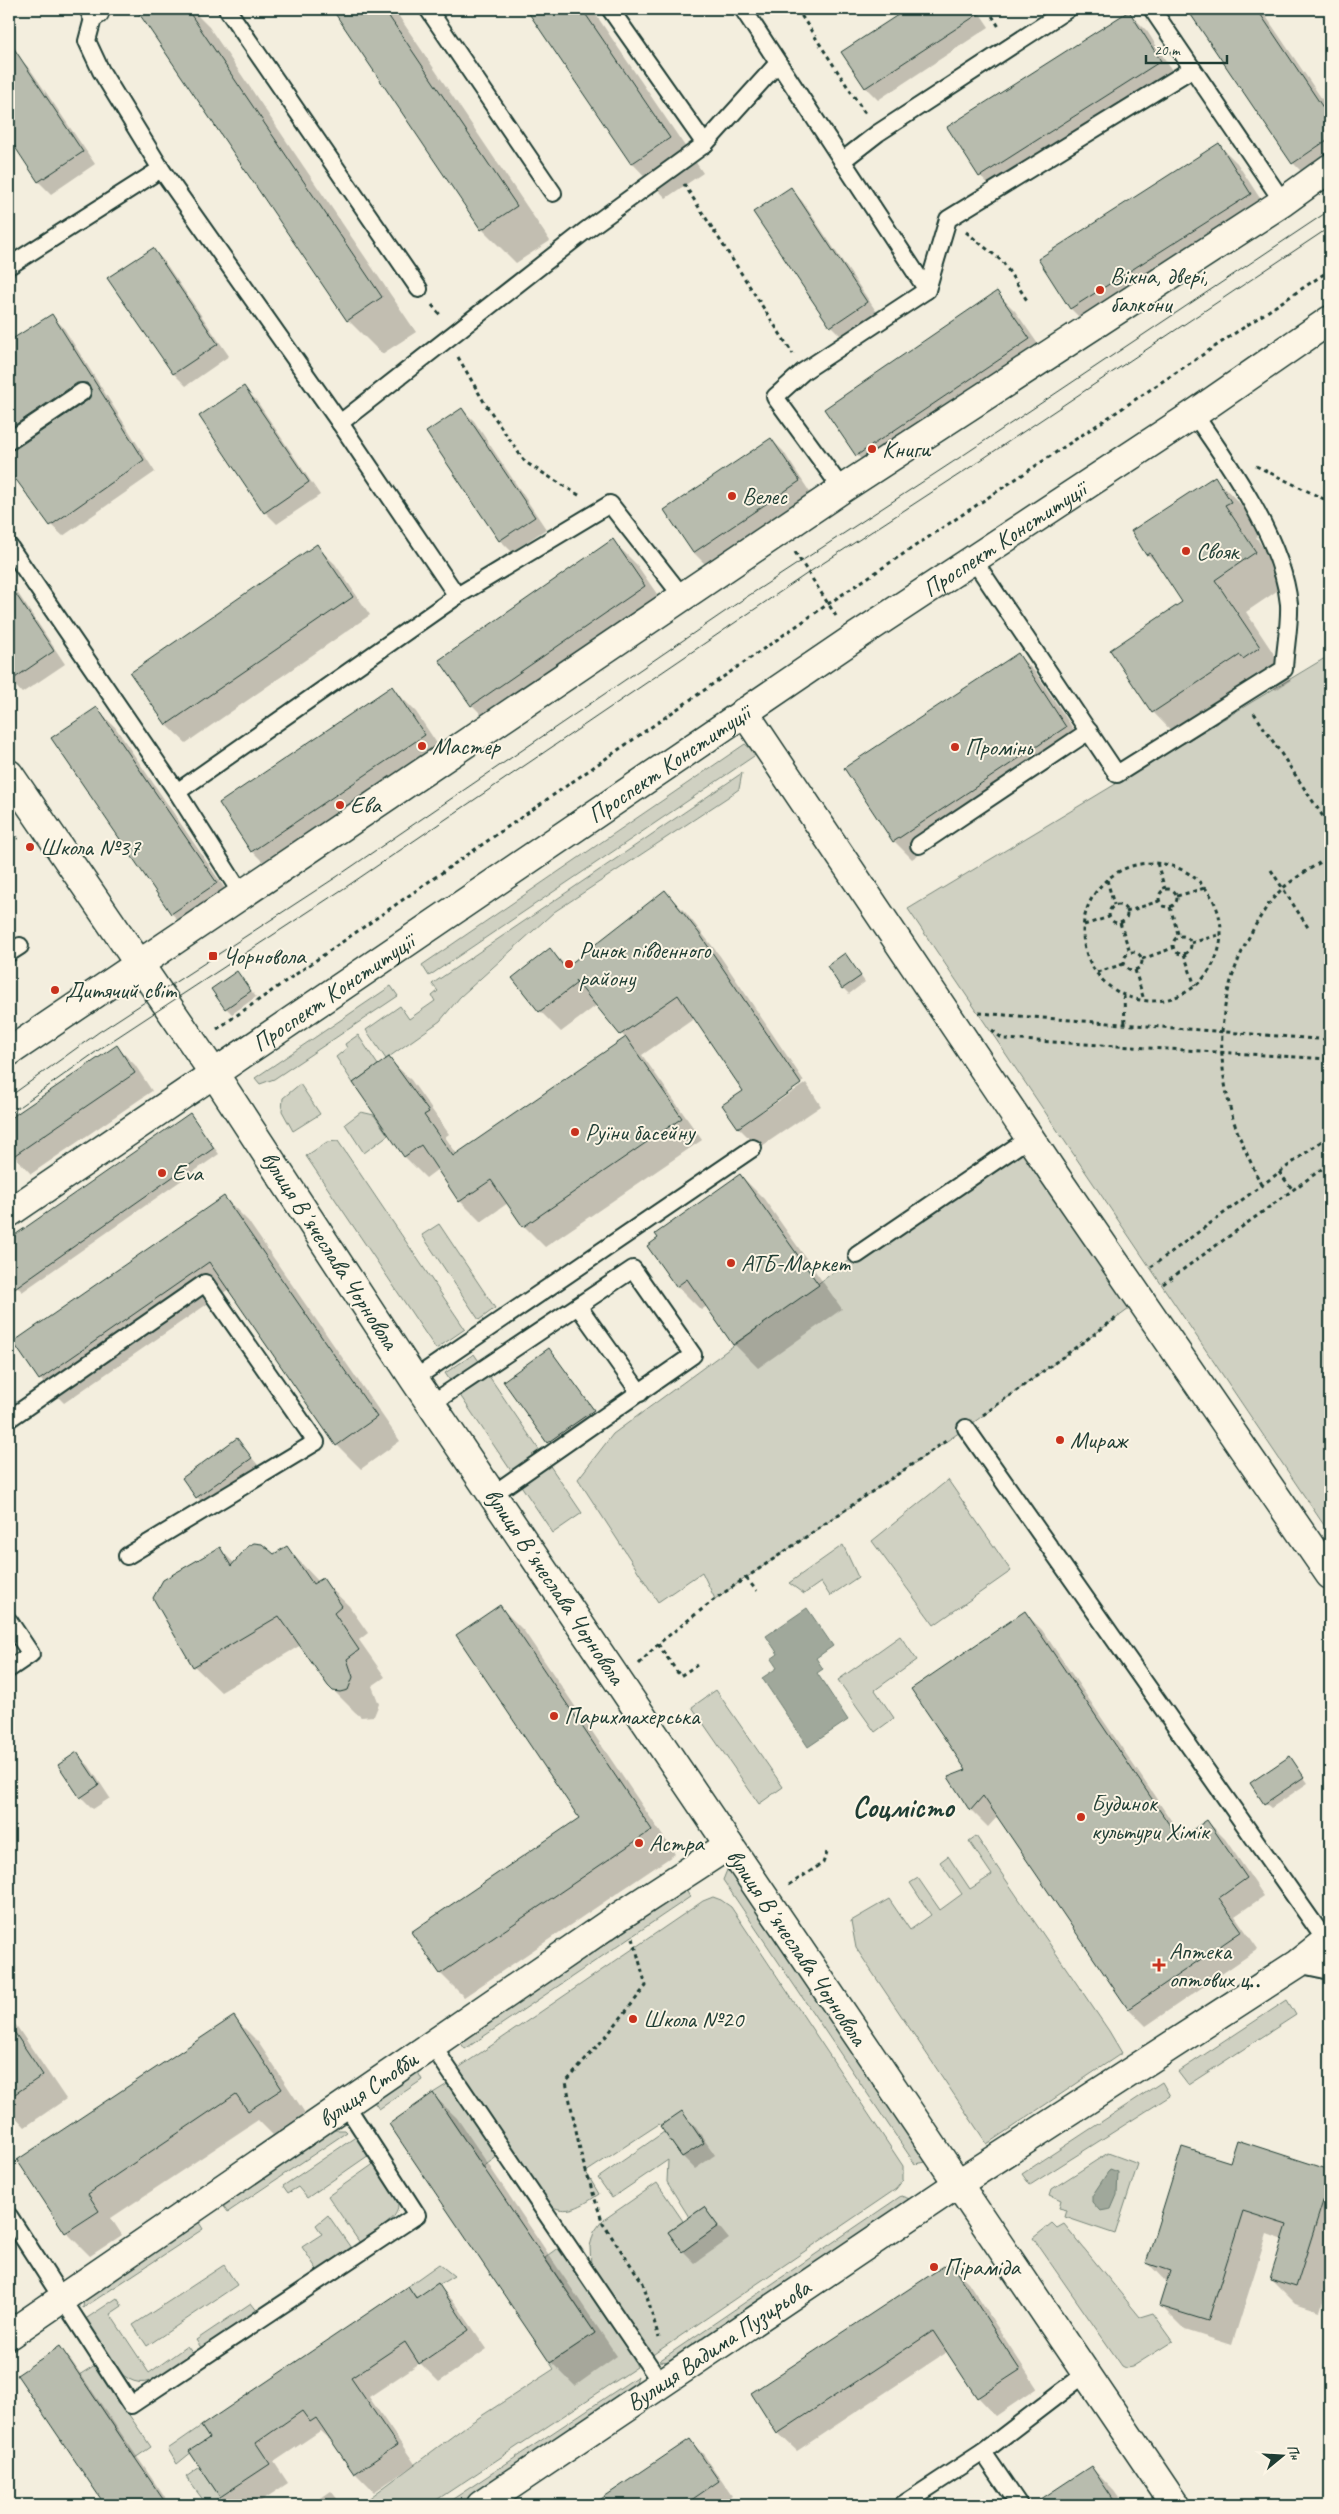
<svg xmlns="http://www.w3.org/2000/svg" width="1339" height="2514" font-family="Caveat,sans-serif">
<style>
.green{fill:#d0d1c2;stroke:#78877b}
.water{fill:#a0a89b;stroke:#6c7d72}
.shadow{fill:#0003;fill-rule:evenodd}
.building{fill:#b8bcae;stroke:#1f3d34}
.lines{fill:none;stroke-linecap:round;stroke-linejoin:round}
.lane-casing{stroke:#1f3d34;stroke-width:20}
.street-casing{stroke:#1f3d34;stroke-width:31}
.secondary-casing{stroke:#1f3d34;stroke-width:31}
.path{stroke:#1f3d34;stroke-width:3;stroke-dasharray:4 4;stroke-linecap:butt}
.lane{stroke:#fcf5e5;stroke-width:16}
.street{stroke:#fcf5e5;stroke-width:28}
.secondary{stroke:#fcf5e5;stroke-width:28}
.tram{stroke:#1f3d34;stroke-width:1}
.poi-dot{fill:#c8321e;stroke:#fcf5e5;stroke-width:2}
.labels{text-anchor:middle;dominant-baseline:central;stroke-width:4;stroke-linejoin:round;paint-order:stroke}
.poi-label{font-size:24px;fill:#1f3d34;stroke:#fcf5e5;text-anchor:start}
.street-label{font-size:24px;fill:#1f3d34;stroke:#fcf5e5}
.district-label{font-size:29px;font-weight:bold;fill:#1f3d34;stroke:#fcf5e5}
</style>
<rect width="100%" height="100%" fill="#f3eede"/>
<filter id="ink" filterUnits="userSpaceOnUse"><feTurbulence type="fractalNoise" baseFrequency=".02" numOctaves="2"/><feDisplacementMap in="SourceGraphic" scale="10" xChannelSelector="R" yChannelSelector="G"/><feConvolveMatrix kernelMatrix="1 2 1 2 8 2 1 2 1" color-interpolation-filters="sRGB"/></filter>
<g filter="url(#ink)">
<g class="green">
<polygon points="1325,658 1330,662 1330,1534 908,909"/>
<polygon points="745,744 757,754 429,976 422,965"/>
<polygon points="742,773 739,789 728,797 554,912 460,997 440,1021 386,1059 366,1030 400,1006 409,1019 435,1001 432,996 438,991 432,984"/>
<polygon points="391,986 398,996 274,1079 260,1084 255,1078"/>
<polygon points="358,1035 378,1065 353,1083 336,1057 347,1048 345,1044"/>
<polygon points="300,1084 320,1114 293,1131 282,1111 283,1098"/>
<polygon points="361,1112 374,1115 388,1135 364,1153 345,1124"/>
<polygon points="1029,1138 1140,1301 966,1428 715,1599 702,1572 658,1602 578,1479 613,1434 857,1255"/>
<polygon points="338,1141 465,1329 436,1349 306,1156 327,1142"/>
<polygon points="439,1224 495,1308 479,1320 422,1235"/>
<polygon points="474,1354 582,1513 553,1533 445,1373"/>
<polygon points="948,1480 1011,1571 934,1625 872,1541"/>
<polygon points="843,1545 858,1577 830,1596 821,1582 804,1594 789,1583"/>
<polygon points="900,1636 917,1660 875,1690 894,1718 875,1732 838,1680"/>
<polygon points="716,1690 783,1787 759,1804 692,1707"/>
<polygon points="976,1836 1109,2031 1122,2053 987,2144 856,1948 851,1921 889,1899 910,1930 931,1915 910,1883 918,1878 940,1910 962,1894 940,1862 948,1856 970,1889 992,1875 969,1841"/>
<polygon points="727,1870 731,1872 922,2154 926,2162 915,2164 723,1880"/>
<polygon points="686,1890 690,1897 465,2049 460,2042"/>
<path d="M713,1897L721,1900L731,1907L903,2166V2180L896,2189L651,2356L591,2267L590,2246L594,2232L602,2221L657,2183L683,2221L668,2232L682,2251L718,2226L704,2207L689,2217L667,2182L668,2160L612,2198L598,2178L664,2132L682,2157L703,2142L682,2112L661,2126L659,2124L586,2172L599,2194C583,2205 566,2217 548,2204L457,2069L703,1901Z"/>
<polygon points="1287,2000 1296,2015 1188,2085 1178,2072"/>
<polygon points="418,2072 422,2080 379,2109 374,2102"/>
<polygon points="1162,2082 1170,2096 1030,2185 1022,2174"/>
<polygon points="449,2083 498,2156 483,2167 433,2093"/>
<polygon points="331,2130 345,2130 347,2132 228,2212 222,2204"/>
<polygon points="357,2136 369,2155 307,2198 298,2187 288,2193 283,2186"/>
<polygon points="1108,2153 1138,2164 1115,2234 1065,2217 1067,2210 1059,2208 1061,2200 1050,2195 1052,2189"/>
<path d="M375,2163C408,2212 407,2210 360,2243L328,2196Z"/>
<polygon points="901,2196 910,2199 670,2362 659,2361"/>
<polygon points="328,2215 351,2248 318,2271 302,2247 322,2234 316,2225"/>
<polygon points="198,2221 203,2229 83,2308 84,2297"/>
<polygon points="1052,2223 1057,2228 1064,2224 1140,2317 1153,2313 1173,2341 1132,2367 1126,2368 1122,2366 1033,2238"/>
<polygon points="560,2247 633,2357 637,2367 429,2505 360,2505 469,2424 554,2369 550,2363 595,2333 545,2258"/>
<polygon points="439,2264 454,2276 416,2298 408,2286"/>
<polygon points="224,2265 237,2285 147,2346 133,2325"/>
<path d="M117,2298L122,2306L110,2314L149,2373L187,2346L194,2355C180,2364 166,2375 150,2381C120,2392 98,2341 84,2320Z"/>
<polygon points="251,2303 258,2312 202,2349 196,2340"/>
<polygon points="95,2365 151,2447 135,2458 79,2375"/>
<polygon points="638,2376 635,2386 626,2394 460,2505 444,2505"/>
<polygon points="201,2426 209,2438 177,2464 168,2449"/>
<polygon points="200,2467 220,2497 207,2505 186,2477"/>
</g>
<g class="water">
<polygon points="807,1608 833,1646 816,1658 823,1669 817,1673 848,1720 808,1747 762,1678 777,1668 771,1659 778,1654 766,1636"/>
<polygon points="1110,2169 1118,2172 1117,2195 1111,2209 1100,2211 1092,2202 1092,2196"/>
</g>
<g class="shadow">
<polygon points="151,9 191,9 209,27 416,332 382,354 348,320 142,15"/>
<polygon points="334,9 394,9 550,241 516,263 482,229"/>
<polygon points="527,9 592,9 703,173 666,198 632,163"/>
<polygon points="909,9 977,9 989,27 878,100 866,88 843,52"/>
<polygon points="1189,9 1261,9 1330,111 1330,169 1312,182 1293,163"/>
<polygon points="1129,13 1147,31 1178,80 998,195 980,176"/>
<polygon points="18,57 30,69 95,164 51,194 39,182 9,136 9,64"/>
<polygon points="1219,145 1237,163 1269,212 1089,327 1071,309"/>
<polygon points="790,189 802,201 878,314 843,338 831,326"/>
<polygon points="152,249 164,261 229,356 186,386 174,374 109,279"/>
<polygon points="997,293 1015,311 1047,357 875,474 857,455 826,409"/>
<path d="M52,316L63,327L155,472L63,536L51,525L9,467V342ZM92,394L88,401L15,451H11L88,395Z"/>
<polygon points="244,388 256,400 320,495 277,524 265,512"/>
<polygon points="462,409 474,421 546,529 512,552 500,540"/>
<polygon points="771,439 783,451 811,494 706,565 694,553 666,510"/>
<polygon points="1215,478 1246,510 1261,534 1256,537 1287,584 1246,612 1291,680 1276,690 1272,686 1184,744 1153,712 1184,602 1162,569 1147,554"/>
<polygon points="613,541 637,565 668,610 496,729 472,705 441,660"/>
<polygon points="316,546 335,564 370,615 186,743 167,725 132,673"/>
<polygon points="9,580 65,664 22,693 9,679"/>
<polygon points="1018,655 1036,673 1084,745 912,859 894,841"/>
<polygon points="392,688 416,712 448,760 276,875 252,851"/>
<polygon points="96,709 115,727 234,902 191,932 172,914 53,739"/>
<polygon points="665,892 686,913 720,956 804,1081 762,1109 762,1112 806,1083 821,1106 759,1148 738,1127 745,1091 695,1018 642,1055 702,1140 545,1247 524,1226 508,1203 481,1222 460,1201 438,1169 426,1178 405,1157 355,1083 389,1059 411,1080 449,1134 445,1137 457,1154 626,1039 597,1005 561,1032 540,1011 514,978 550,950 568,968"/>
<polygon points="845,955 865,982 849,994 843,988"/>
<polygon points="237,972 256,997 232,1014 226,1008"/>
<polygon points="117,1047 135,1065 152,1091 31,1174 9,1150 9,1121"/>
<polygon points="190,1115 219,1154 22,1292 9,1275 9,1241"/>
<polygon points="740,1175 764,1199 842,1309 758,1368 734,1344 707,1306 701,1310 677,1286"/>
<polygon points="224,1197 248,1221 400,1441 361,1469 337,1445 229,1289 64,1403 40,1379 15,1342"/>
<polygon points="549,1349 598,1416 554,1448 504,1381"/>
<polygon points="9,1434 15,1443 9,1447"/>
<polygon points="237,1440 263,1471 209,1509 197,1497"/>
<polygon points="286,1547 319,1582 322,1580 349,1606 368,1633 359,1640 385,1677 372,1686 379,1704 374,1716 361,1717 355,1712 328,1685 301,1645 221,1692 194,1666 219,1548 234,1563 274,1556"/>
<polygon points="500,1607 524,1631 675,1854 464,1997 440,1973 581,1818"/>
<polygon points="1025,1613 1042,1630 1183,1838 1207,1821 1225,1839 1264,1896 1235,1916 1258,1949 1146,2026 1128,2008 998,1816 988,1827 971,1810 949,1778 968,1771"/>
<polygon points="77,1754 89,1766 110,1798 93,1809 81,1797 60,1765"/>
<polygon points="1290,1758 1308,1783 1271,1808 1265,1803"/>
<polygon points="9,2015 66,2099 25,2127 9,2110"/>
<polygon points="234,2018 258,2042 305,2113 273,2135 258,2120 111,2218 122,2235 90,2256 66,2232 19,2161"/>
<polygon points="433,2095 457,2118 617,2356 575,2386 551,2362 390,2124"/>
<polygon points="682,2113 694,2125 715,2155 695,2169 683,2157 662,2127"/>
<polygon points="1237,2142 1330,2171 1330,2279 1320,2311 1295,2303 1271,2279 1284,2240 1267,2234 1232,2345 1185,2330 1161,2306 1167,2283 1147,2262 1231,2163"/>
<polygon points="704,2208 729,2239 695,2263 683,2251"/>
<polygon points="949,2264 968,2282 1037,2388 996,2416 978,2397 948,2351 797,2451 778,2433"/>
<polygon points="438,2285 456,2304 487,2349 439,2382 420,2363 369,2397 415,2464 374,2492 355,2473 332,2439 330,2440 320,2431 274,2462 288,2483 255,2505 230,2505 221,2497 191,2452 408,2288 418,2298"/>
<polygon points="59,2348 71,2360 170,2505 106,2505 19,2376"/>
<polygon points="689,2440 704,2455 732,2496 718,2505 595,2505"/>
<polygon points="1091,2467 1114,2491 1124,2505 1059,2505 1051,2494"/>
<polygon points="331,2491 342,2505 311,2505"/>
</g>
<g class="building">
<polygon points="136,9 187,9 382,297 347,321"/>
<polygon points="332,9 384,9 517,206 481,230"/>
<polygon points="526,9 582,9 670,138 631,164"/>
<polygon points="907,9 986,9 865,88 841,52"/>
<polygon points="1187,9 1257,9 1330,118 1330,138 1292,164"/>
<polygon points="1129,11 1161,61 979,177 947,127"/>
<polygon points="9,41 83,152 38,182 9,138"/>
<polygon points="1219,143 1251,194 1070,309 1038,259"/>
<polygon points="791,187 867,302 830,327 753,212"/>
<polygon points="153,248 218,344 173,374 107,278"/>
<polygon points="997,291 1030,339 856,456 824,409"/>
<polygon points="52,314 144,460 50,526 9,470 9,451 15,449 88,400 92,391 87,383 77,383 9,429 9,341"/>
<polygon points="244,386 309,482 264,513 199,416"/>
<polygon points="462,408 535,517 499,541 426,432"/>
<polygon points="771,438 800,481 693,553 664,510"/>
<polygon points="1215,476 1231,502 1225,505 1256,552 1215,580 1260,647 1243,659 1240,655 1152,713 1110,650 1182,602 1150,553 1146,555 1131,531"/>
<polygon points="613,539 645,586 471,706 439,660"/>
<polygon points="317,544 353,597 166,725 130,673"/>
<polygon points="9,584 54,651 9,682"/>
<polygon points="1018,653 1066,727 893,842 844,768"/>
<polygon points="392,686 425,735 251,852 219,803"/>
<polygon points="97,707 217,883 171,914 51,738"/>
<polygon points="665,890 699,933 801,1084 738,1128 722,1105 743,1091 678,995 620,1035 575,980 577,983 539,1012 512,978 550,948 565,968"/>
<polygon points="845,953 861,976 842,989 827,966"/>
<polygon points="237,971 251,991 225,1009 211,989"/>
<polygon points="626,1037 682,1118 523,1227 491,1180 459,1202 421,1145 404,1157 353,1083 389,1057 429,1112 424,1115 453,1156"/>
<polygon points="117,1045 135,1073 9,1159 9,1119"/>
<polygon points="190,1113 214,1148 9,1292 9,1239"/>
<polygon points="740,1174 819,1285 733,1345 687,1279 676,1287 647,1246 658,1238 655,1234"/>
<polygon points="224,1196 377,1417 336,1446 209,1262 39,1380 13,1342"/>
<polygon points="549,1348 594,1410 547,1443 503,1381"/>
<polygon points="237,1438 252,1458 196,1498 182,1478"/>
<polygon points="254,1543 262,1544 274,1554 287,1546 313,1584 323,1578 342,1606 334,1613 359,1650 347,1659 353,1677 348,1690 340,1692 333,1691 328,1686 279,1616 193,1667 153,1598 163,1580 220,1547 231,1566 248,1546"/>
<polygon points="500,1605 652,1830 440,1974 411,1932 579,1818 456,1635"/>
<polygon points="1025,1611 1179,1839 1207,1820 1247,1878 1219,1898 1242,1931 1128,2009 983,1796 970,1811 948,1777 966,1770 911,1689"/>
<polygon points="77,1752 99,1785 80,1798 58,1765"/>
<polygon points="1290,1756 1304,1777 1264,1804 1250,1783"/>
<polygon points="234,2016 282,2089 248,2111 236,2094 88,2194 99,2211 65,2233 17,2160"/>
<polygon points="9,2024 43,2075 9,2098"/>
<polygon points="433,2093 595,2333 550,2363 389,2124"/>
<polygon points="682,2111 704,2143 682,2157 660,2126"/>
<polygon points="1237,2140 1330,2170 1330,2179 1296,2287 1270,2279 1287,2225 1243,2211 1208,2321 1159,2306 1170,2271 1146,2263 1182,2147 1230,2162"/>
<polygon points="704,2207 718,2226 682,2252 668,2232"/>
<polygon points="950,2262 1020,2370 977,2398 933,2331 777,2434 751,2393"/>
<polygon points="438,2283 469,2330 419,2364 405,2342 351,2378 397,2445 354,2474 316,2418 310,2422 302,2411 256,2443 270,2464 220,2497 189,2451 209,2438 201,2426 408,2286 416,2298"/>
<polygon points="60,2346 135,2458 167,2505 105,2505 17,2375"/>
<polygon points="690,2439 719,2481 684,2505 592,2505"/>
<polygon points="1091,2466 1117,2505 1032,2505"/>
</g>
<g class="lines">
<defs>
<g id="lane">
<polyline points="99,9 95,11 87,41 101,71 161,169 340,423 457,596"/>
<polyline points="227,9 419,289"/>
<polyline points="428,9 553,193"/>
<polyline points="610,9 705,144"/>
<polyline points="743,9 927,290 804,371 775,397 842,489"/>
<polyline points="1152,9 1283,202"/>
<polyline points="842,161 878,133 1068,9"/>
<polyline points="9,266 161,169"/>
<polyline points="927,290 948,219 1192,69"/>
<polyline points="340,423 585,231 705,144 778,63"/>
<polyline points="9,441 82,392"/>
<polyline points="9,546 177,792 242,895"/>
<path d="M973,559L1117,774L1284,669C1285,648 1290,625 1289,604C1283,541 1230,465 1194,414"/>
<polyline points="177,792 457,596 610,504 682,596"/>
<polyline points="919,845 1089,731"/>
<polyline points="9,953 20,946"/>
<polyline points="857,1255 1029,1138"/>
<polyline points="578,1306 640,1393"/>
<polyline points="414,1379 753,1148"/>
<polyline points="431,1404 633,1269 693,1355 492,1495"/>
<polyline points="9,1419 205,1283 316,1442 127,1556"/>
<polyline points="966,1428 1326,1941"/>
<polyline points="9,1621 31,1654 9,1669"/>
<polyline points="1297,1964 1330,1971"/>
<polyline points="432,2045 661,2383"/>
<polyline points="9,2216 131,2405 417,2215 346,2105"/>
<polyline points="983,2452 1019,2505"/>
<polyline points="902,2505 983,2452 1085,2374"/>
</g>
<g id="street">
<polyline points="94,9 95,11"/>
<polyline points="744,712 1054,1174 1330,1575"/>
<polyline points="9,1052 842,489 1283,202 1330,168"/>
<polyline points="956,2185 1297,1964 1330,1938"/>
<path id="s1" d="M9,2335L620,1916L729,1845"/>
</g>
<g id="secondary">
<polyline points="9,774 213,1072 414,1379 1175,2505"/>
<path id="s2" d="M9,1213L851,640L1194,414L1330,320"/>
<path id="s3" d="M481,2505L956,2185"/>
</g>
</defs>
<use href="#lane" class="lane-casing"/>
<use href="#street" class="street-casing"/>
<use href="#secondary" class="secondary-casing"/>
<g class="path">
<polyline points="797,9 866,115"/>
<polyline points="988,9 999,27"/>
<polyline points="684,184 793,354"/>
<polyline points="966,232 1003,262 1028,302"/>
<polyline points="432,305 441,316"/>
<polyline points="458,357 484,402 525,462 582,497"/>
<polyline points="1256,466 1330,502"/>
<polyline points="795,552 836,616"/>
<polyline points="1254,713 1330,827"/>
<polyline points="9,836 18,838"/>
<circle cx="1152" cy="932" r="69"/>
<polyline points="1157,863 1165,889"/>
<polyline points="1271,870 1309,929"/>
<polyline points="1107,880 1114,905"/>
<circle cx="1168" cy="898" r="9"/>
<polyline points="1177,896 1205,888"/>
<circle cx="1118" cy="914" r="9"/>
<polyline points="1170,907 1179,937"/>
<polyline points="1126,912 1159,901"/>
<polyline points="1120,923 1130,952"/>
<polyline points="1084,925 1109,917"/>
<circle cx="1182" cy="945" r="9"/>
<polyline points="1191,943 1222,934"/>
<circle cx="1133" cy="961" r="9"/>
<polyline points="1184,954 1195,986"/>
<polyline points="1142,959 1173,948"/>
<polyline points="1135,970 1144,1000"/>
<polyline points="1097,972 1124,964"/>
<polyline points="1124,995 1125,1026"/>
<polyline points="979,1013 1330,1040"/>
<polyline points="217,1029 828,604 1330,270"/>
<polyline points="992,1030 1003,1039 1330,1059"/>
<polyline points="1279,1172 1293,1190"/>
<path d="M1261,1185C1252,1164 1241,1143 1234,1122C1215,1059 1217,1001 1247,941C1257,922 1267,903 1283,888C1297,876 1315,866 1330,856"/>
<polyline points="1151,1267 1330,1135"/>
<polyline points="1163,1284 1330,1163"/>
<polyline points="983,1415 1119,1316"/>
<polyline points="746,1578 757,1591"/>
<polyline points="658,1644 680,1676 697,1665"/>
<polyline points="639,1664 658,1644 715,1599 949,1439"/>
<polyline points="789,1885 823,1863 827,1852"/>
<polyline points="633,1938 646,1986 608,2034 566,2082 582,2159 603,2224 643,2283 659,2338"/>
</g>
<use href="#lane" class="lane"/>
<use href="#street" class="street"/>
<use href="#secondary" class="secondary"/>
<g class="tram">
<polyline points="9,1097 99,1032 338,876 745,598 959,458 1330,210"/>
<polyline points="9,1114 107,1044 346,887 808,573 966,470 1330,227"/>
</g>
</g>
</g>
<g class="poi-dot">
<circle cx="1100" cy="290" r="5"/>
<circle cx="872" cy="449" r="5"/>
<circle cx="732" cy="496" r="5"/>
<circle cx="1186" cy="551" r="5"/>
<circle cx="422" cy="746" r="5"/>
<circle cx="955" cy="747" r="5"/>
<circle cx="340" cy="805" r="5"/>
<circle cx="30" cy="847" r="5"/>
<rect x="208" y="951" width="10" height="10" rx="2.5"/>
<circle cx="569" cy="964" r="5"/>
<circle cx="55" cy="990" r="5"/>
<circle cx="575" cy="1132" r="5"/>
<circle cx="162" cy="1173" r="5"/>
<circle cx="731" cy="1263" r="5"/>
<circle cx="1060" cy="1440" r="5"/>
<circle cx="554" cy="1716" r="5"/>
<circle cx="1081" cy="1817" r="5"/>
<circle cx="639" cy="1843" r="5"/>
<path d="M1156.5 1957.5h5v5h5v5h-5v5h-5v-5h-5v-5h5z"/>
<circle cx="633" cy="2019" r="5"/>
<circle cx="934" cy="2267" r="5"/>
</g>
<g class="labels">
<g class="poi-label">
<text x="1110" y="276">Вікна, двері,<tspan x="1110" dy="28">балкони</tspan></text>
<text x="882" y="449">Книги</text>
<text x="742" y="496">Велес</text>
<text x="1196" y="551">Свояк</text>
<text x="432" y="746">Мастер</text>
<text x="965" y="747">Промінь</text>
<text x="350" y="805">Ева</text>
<text x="40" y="847">Школа №37</text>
<text x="579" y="950">Ринок південного<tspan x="579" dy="28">району</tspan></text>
<text x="223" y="956">Чорновола</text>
<text x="65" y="990">Дитячий світ</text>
<text x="585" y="1132">Руїни басейну</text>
<text x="172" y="1173">Eva</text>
<text x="741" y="1263">АТБ-Маркет</text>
<text x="1070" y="1440">Мираж</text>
<text x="564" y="1716">Парихмахерська</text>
<text x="1091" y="1803">Будинок<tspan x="1091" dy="28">культури Хімік</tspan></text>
<text x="649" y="1843">Астра</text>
<text x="1169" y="1951">Аптека<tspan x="1169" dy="28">оптових ц‥</tspan></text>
<text x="643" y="2019">Школа №20</text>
<text x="944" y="2267">Піраміда</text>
</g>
<g class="street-label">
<text stroke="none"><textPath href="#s2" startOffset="1202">Проспект Конституції</textPath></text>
<text stroke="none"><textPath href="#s2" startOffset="798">Проспект Конституції</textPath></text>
<text stroke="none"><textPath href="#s2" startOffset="392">Проспект Конституції</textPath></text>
<text transform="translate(330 1250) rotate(57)">вулиця Вʼячеслава Чорновола</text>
<text transform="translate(555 1586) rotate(56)">вулиця Вʼячеслава Чорновола</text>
<text transform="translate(797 1947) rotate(56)">вулиця Вʼячеслава Чорновола</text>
<text stroke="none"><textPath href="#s1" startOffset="435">вулиця Стовби</textPath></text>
<text stroke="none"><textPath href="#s3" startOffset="286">Вулиця Вадима Пузирьова</textPath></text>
</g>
<g class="district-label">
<text x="903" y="1807">Соцмісто</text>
</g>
</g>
<rect width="1339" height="2514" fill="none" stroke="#fcf5e5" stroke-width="30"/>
<rect x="15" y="15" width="1309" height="2484" fill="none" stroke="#1f3d34" stroke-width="2" filter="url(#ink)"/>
<g transform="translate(1282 2456) rotate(72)" stroke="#fcf5e5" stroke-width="4" paint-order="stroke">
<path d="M0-4L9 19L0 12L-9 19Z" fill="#1f3d34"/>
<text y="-8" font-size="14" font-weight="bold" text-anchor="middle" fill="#1f3d34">Пн</text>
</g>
<path d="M1146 55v8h81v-8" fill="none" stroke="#1f3d34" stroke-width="2.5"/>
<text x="1154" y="55" font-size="15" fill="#1f3d34" stroke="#fcf5e5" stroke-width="4" paint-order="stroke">20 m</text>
</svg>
